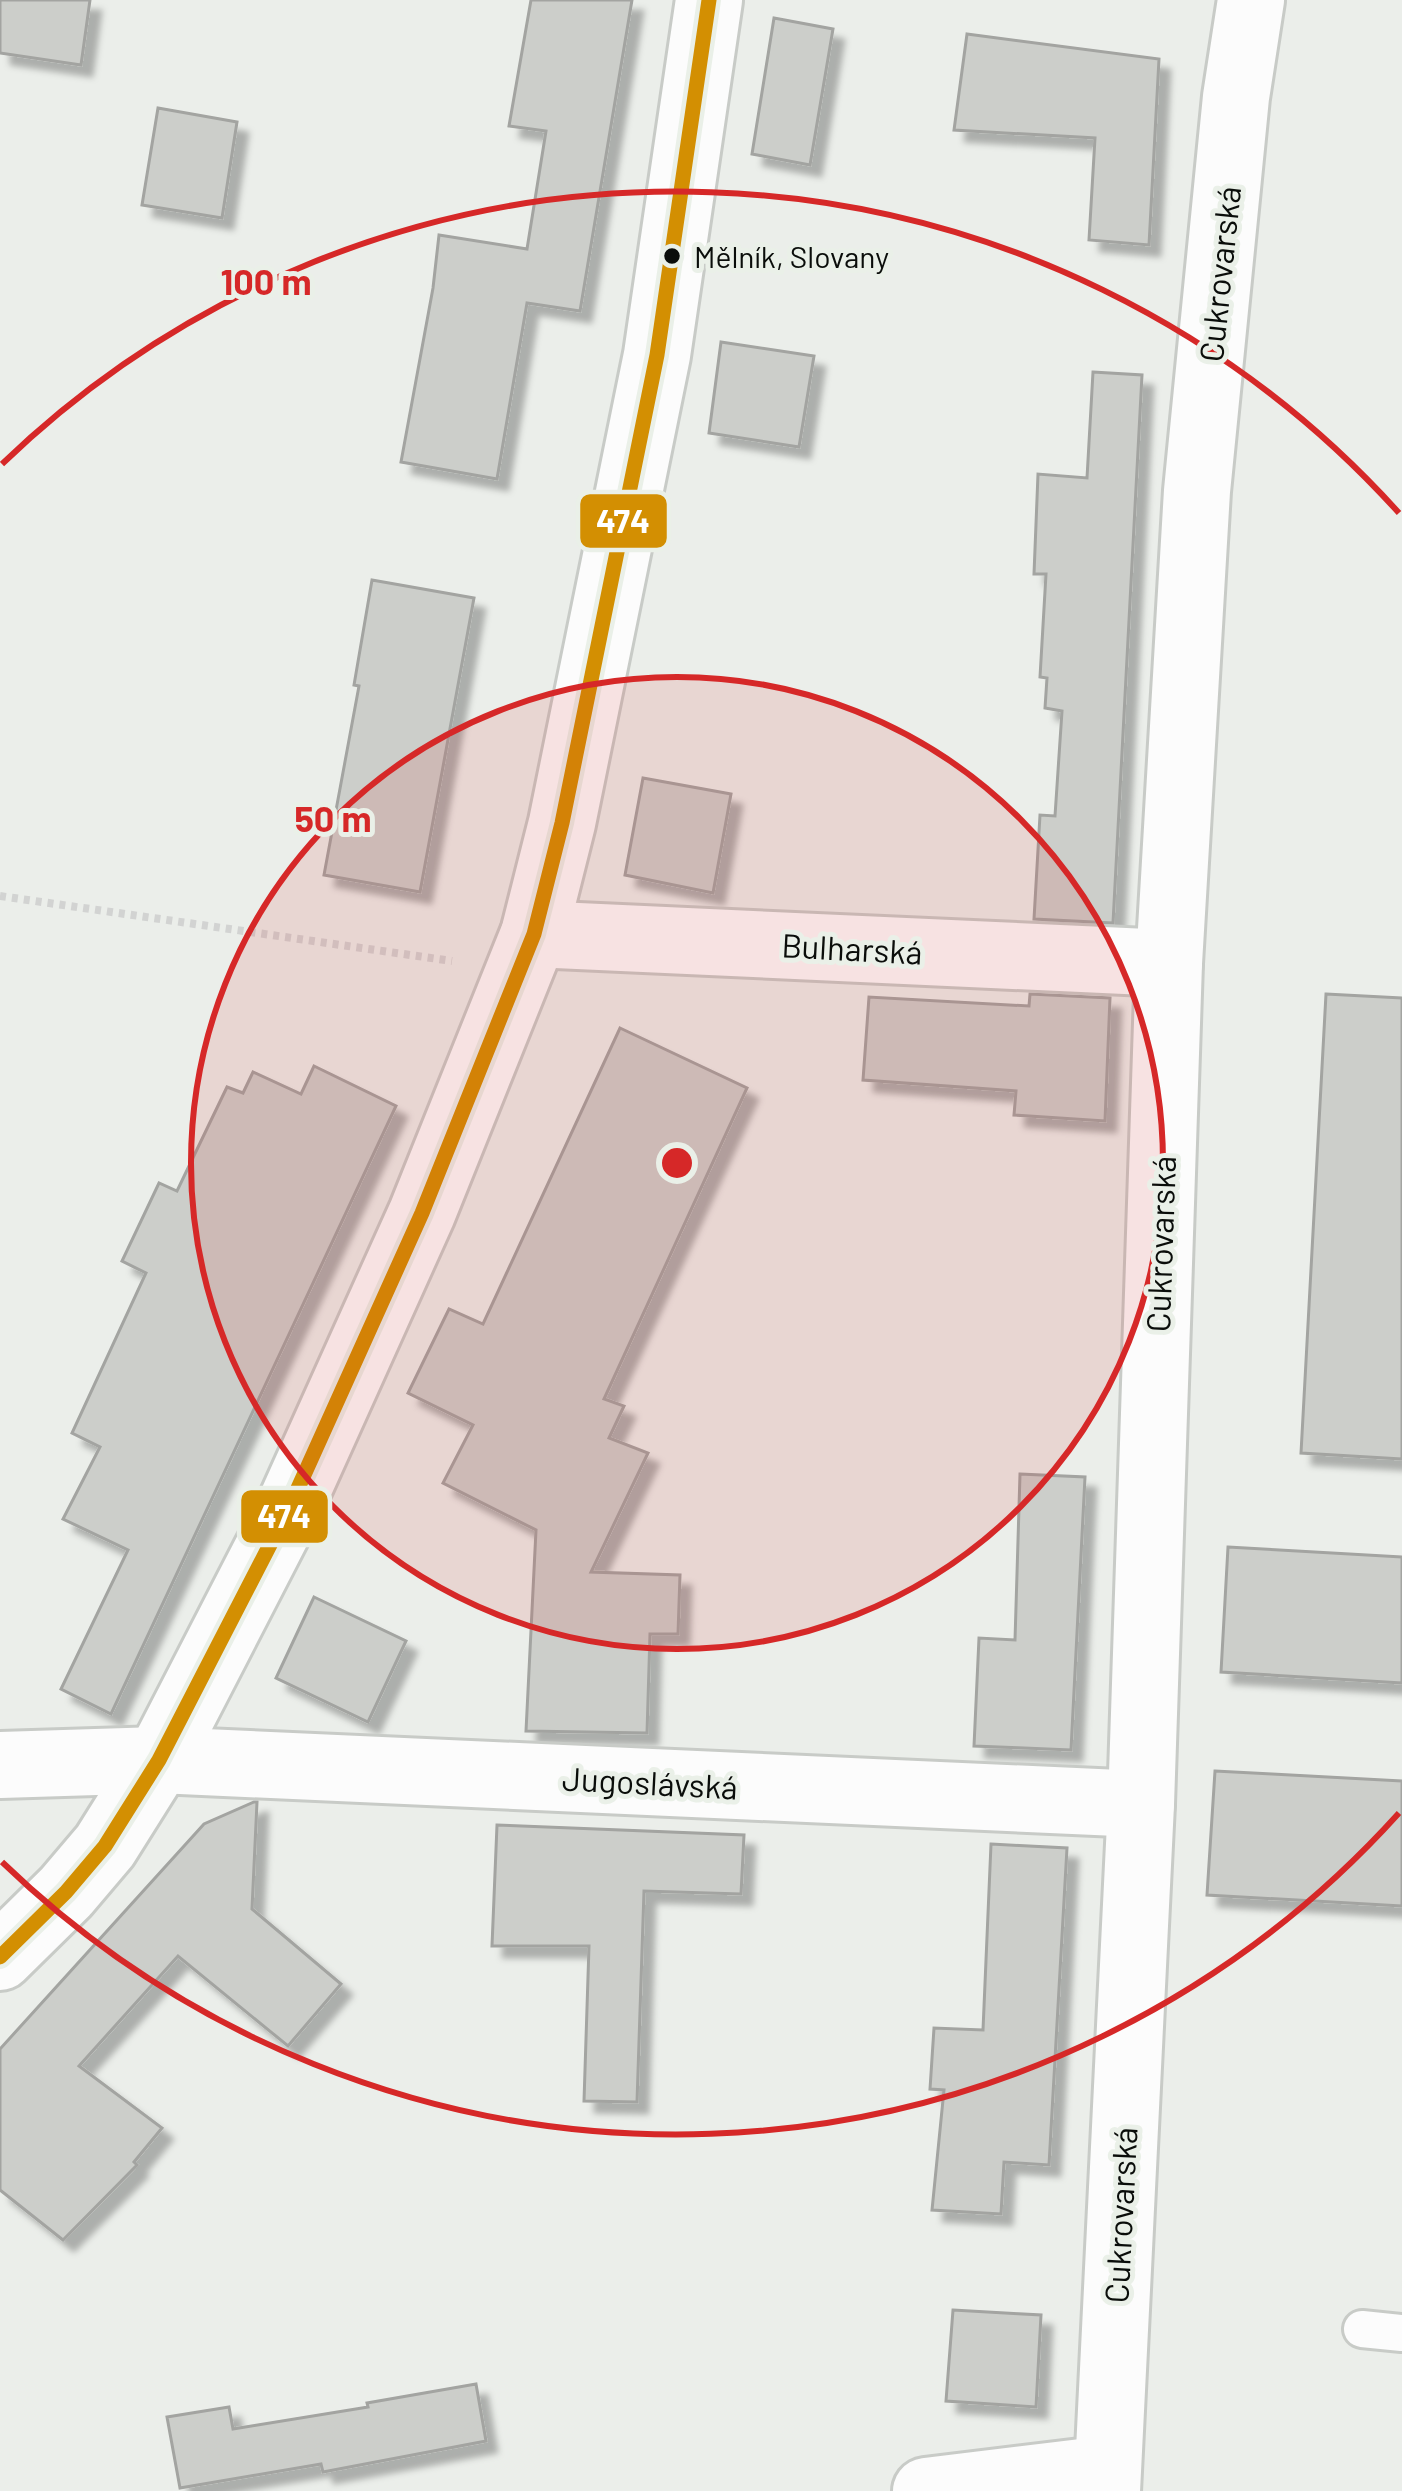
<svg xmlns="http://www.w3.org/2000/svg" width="1402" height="2491" font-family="Barlow,sans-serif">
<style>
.building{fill:#ccceca;stroke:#a3a4a1;stroke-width:3;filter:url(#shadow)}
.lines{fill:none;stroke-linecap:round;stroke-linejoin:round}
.lane-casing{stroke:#c8cbc7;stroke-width:42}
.street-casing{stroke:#c8cbc7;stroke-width:72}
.path{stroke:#d2d3d2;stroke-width:8;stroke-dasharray:6 6;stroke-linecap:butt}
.lane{stroke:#fcfcfc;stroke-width:36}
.street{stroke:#fcfcfc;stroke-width:66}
.bus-1-casing{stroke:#eaf0e8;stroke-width:24}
.bus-1{stroke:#d38f02;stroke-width:15}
.ring{fill:none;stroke:#d62828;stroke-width:6}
.bus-dot{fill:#0a0d0a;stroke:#eaf0e8;stroke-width:4.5}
.labels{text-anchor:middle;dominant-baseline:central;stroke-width:10;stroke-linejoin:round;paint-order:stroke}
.bus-label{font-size:30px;fill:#0a0d0a;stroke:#eaf0e8;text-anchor:start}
.street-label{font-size:33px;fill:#0a0d0a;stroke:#eaf0e8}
.centre{fill:#d62828;stroke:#eaf0e8;stroke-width:6}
.ring-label{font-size:36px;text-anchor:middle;font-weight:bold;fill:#d62828;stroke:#eaf0e8;stroke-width:10;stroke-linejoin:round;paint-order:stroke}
.line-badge{stroke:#eaf0e8;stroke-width:4.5}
.badge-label{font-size:33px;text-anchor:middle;font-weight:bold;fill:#fff}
</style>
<defs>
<filter id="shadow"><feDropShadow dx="11" dy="11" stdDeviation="3" flood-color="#0004"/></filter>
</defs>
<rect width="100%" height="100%" fill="#ebeeea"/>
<g class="building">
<polygon points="0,0 90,0 81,65 0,53"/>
<polygon points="531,0 632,0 580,311 527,303 497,479 401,462 433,288 439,235 527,249 546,131 509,126"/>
<polygon points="774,18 833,29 810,165 752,154"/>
<polygon points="967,34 1159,59 1149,245 1089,240 1095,138 954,130"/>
<polygon points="158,108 237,122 222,218 142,205"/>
<polygon points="721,342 814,356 799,447 709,433"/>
<polygon points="1093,372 1142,375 1113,923 1034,919 1040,815 1055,816 1062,711 1045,708 1047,678 1040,677 1046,574 1034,574 1038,474 1087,478"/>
<polygon points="372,580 474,598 420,892 324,875 359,686 354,685"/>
<polygon points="643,778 731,794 713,893 625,875"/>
<polygon points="1030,994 1110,998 1105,1121 1014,1115 1016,1091 863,1080 869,997 1029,1006"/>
<polygon points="1326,994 1402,998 1402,1459 1301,1453"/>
<polygon points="620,1028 747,1088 604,1399 624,1406 609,1438 648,1453 591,1572 680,1575 678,1634 650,1634 647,1733 526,1731 536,1530 443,1483 473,1425 408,1393 449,1309 483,1324"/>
<polygon points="314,1066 396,1106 111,1714 61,1689 128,1550 63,1519 100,1447 72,1433 146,1273 122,1261 159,1183 177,1191 227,1087 243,1093 253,1072 301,1094"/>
<polygon points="1020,1474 1085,1477 1071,1750 974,1746 979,1638 1015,1640"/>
<polygon points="1228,1547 1402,1557 1402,1683 1221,1672"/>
<polygon points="314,1597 406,1641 368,1722 276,1678"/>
<polygon points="1215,1771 1402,1781 1402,1906 1207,1895"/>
<polygon points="254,1802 257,1802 252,1909 341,1984 288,2046 178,1956 79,2066 162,2128 134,2162 137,2165 63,2240 0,2190 0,2049 204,1824"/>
<polygon points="497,1825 744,1835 741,1894 644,1891 637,2102 584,2101 589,1946 492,1946"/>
<polygon points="991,1844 1067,1848 1049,2165 1004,2162 1001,2214 932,2210 944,2090 930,2089 934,2028 983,2030"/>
<polygon points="953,2310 1041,2315 1036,2407 946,2401"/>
<polygon points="476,2384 486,2441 323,2472 321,2464 180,2488 167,2417 229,2407 233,2429 368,2407 367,2403"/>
</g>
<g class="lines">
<defs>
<polyline id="lane" points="1362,2329 1402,2333"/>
<g id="street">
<polyline points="534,934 1169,963"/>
<polyline points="0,1765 159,1760 1141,1804"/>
<polyline points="0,1957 66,1892 105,1846 159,1760 290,1506 422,1213 534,934 562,823 657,355 709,0"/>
<polyline points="926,2491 1107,2469"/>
<polyline points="1107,2491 1141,1804 1169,963 1197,491 1236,97 1251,0"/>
</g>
</defs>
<use href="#lane" class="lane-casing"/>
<use href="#street" class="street-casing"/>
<polyline class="path" points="0,896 452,961"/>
<use href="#lane" class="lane"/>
<use href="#street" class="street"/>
<defs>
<polyline id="bus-1" points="0,1957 66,1892 105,1846 159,1760 290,1506 422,1213 534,934 562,823 657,355 709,0"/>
</defs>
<use href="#bus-1" class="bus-1-casing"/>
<use href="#bus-1" class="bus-1"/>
</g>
<circle cx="677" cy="1163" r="486" fill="#d62828" fill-opacity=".12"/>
<g class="ring">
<circle cx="677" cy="1163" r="486"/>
<path d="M1399 1813A972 972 0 0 1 2 1862M2 464A972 972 0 0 1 1399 513"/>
</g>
<circle class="bus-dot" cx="672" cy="256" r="10"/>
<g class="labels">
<g class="bus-label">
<text x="694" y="256">Mělník, Slovany</text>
</g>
<g class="street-label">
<text transform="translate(1219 274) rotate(-84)">Cukrovarská</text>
<text transform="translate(852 948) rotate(3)">Bulharská</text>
<text transform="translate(1160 1244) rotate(-88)">Cukrovarská</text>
<text transform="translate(650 1782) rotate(3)">Jugoslávská</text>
<text transform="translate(1120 2215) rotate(-87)">Cukrovarská</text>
</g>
</g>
<circle cx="677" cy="1163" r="18" class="centre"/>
<g class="ring-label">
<text x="266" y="295">100 m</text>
<text x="333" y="832">50 m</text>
</g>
<g class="line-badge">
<rect x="578" y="492" width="91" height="58" rx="12" fill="#d38f02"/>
<rect x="239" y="1488" width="91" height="57" rx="12" fill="#d38f02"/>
</g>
<g class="badge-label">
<text x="623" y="533">474</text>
<text x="284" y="1528">474</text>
</g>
</svg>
